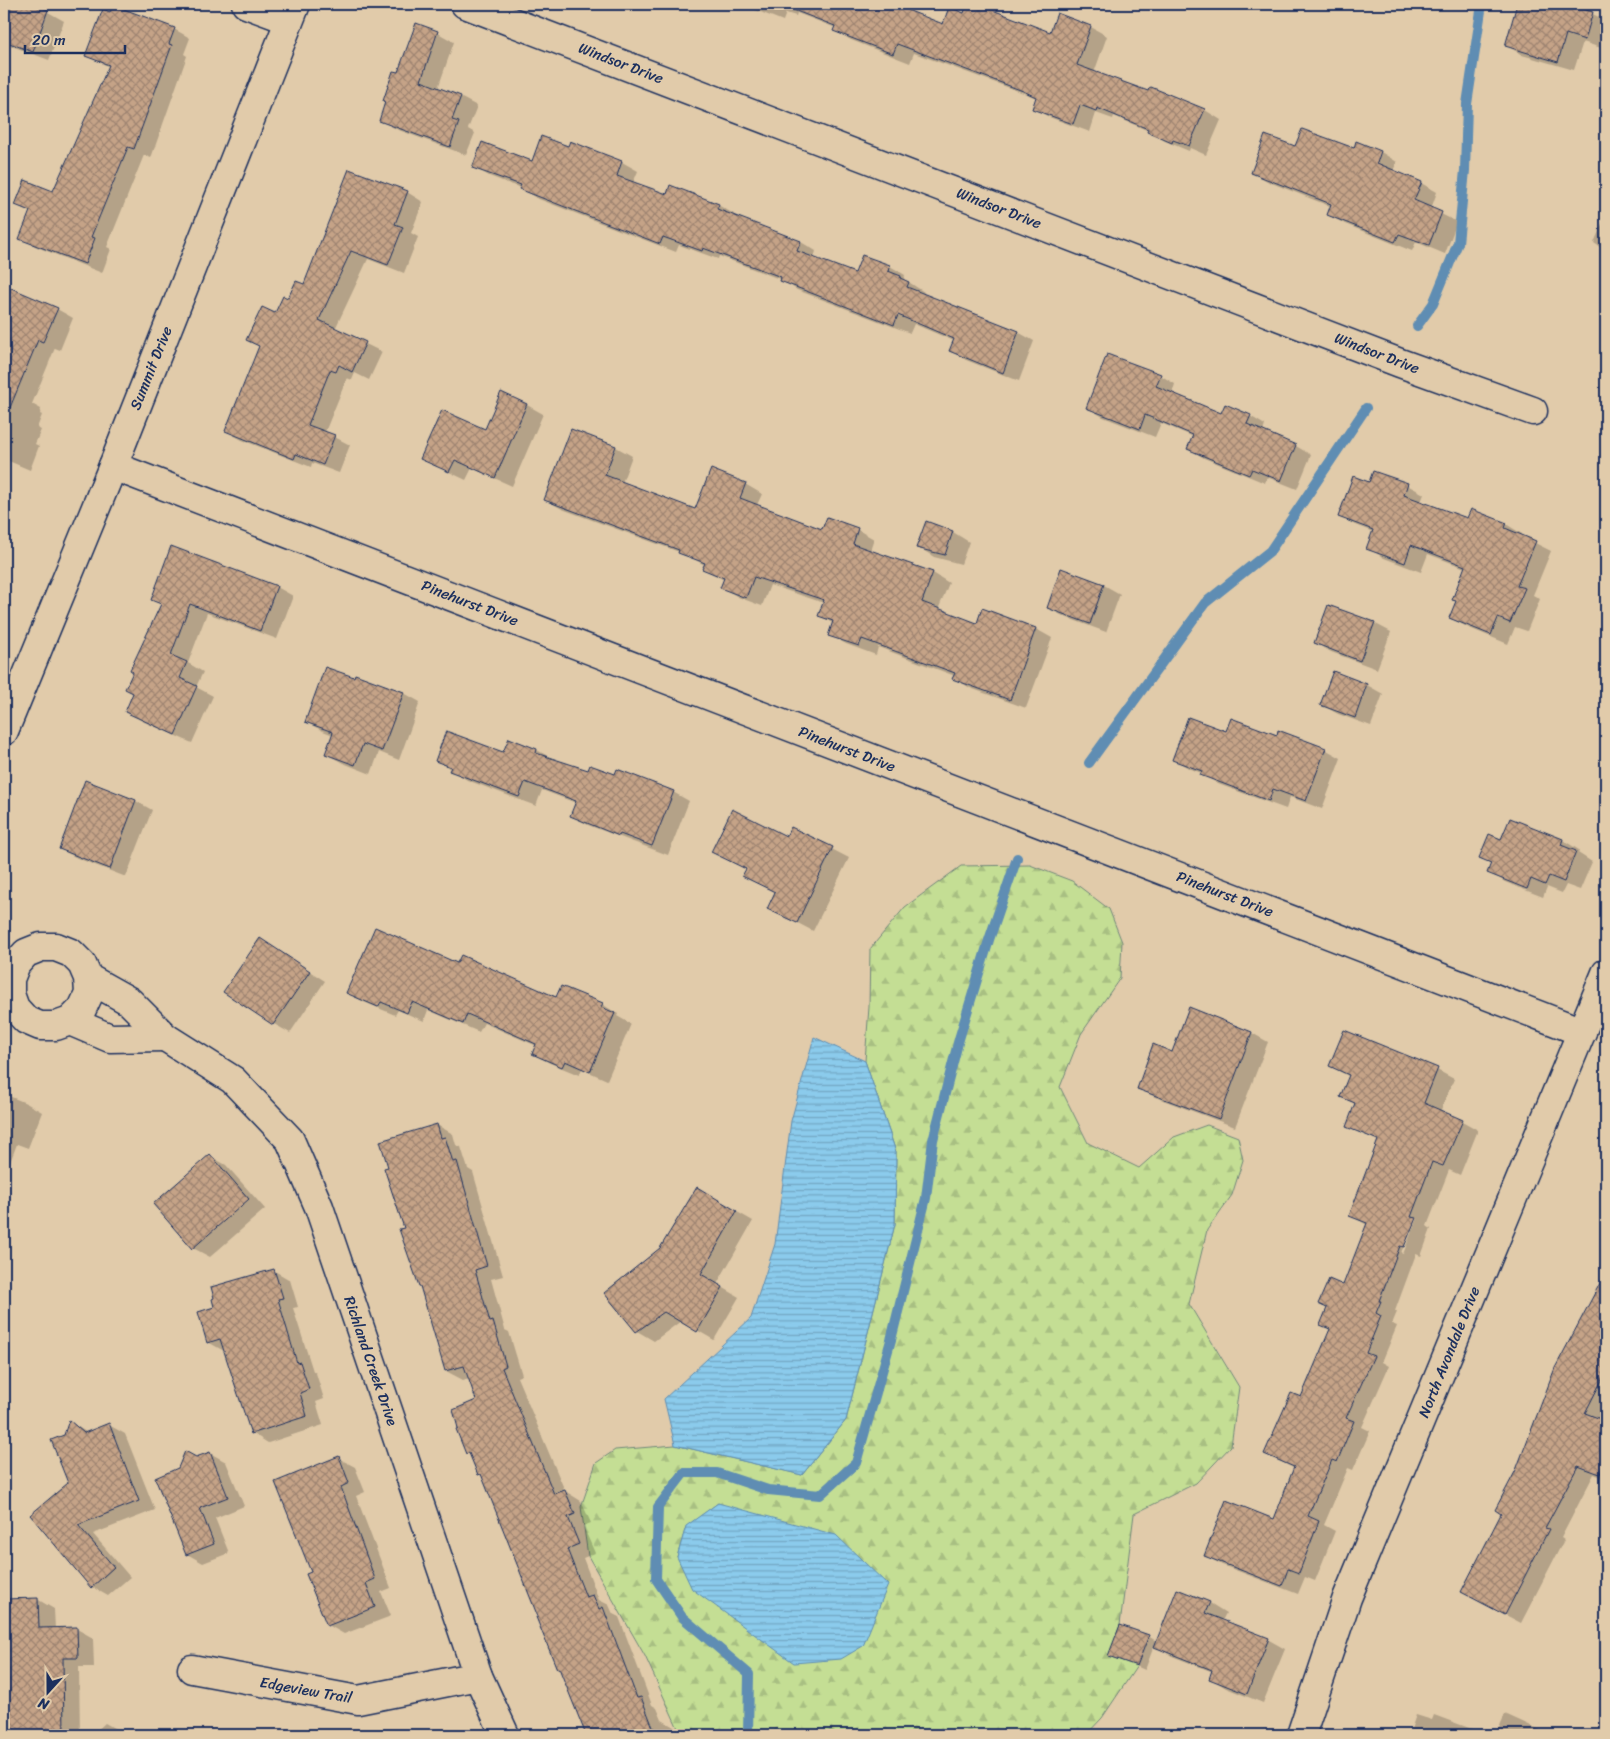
<svg xmlns="http://www.w3.org/2000/svg" width="1610" height="1739" font-family="Sriracha,sans-serif">
<style>
.forest{fill:url(#forest-firs);stroke:#708679;fill-rule:evenodd}
.water{fill:url(#water-rules);stroke:#5e8db3}
.shadow{fill:#0003;fill-rule:evenodd}
.lines{fill:none;stroke-linecap:round;stroke-linejoin:round}
.stream{stroke:#5e8db3;stroke-width:10}
.building{fill:url(#building-cross-hatch);stroke:#1b2f5e}
.minor-casing{stroke:#1b2f5e;stroke-width:31}
.minor{stroke:#e1cbaa;stroke-width:28}
.labels{text-anchor:middle;dominant-baseline:central;stroke-width:4;stroke-linejoin:round;paint-order:stroke}
.street-label{font-size:15px;fill:#1b2f5e;stroke:#e1cbaa}
</style>
<defs>
<pattern id="forest-firs" width="22" height="20" patternUnits="userSpaceOnUse" patternTransform="scale(1.25)"><rect width="22" height="20" fill="#c4de94"/><path d="M5 1l3.5 6h-7zM16 11l3.5 6h-7z" fill="#a8bf82"/></pattern>
<pattern id="water-rules" width="6" height="5" patternUnits="userSpaceOnUse" patternTransform="scale(1.25)"><rect width="6" height="5" fill="#8bcbec"/><path d="M0 2.5h6" fill="none" stroke="#71a5c2"/></pattern>
<pattern id="building-cross-hatch" width="8" height="8" patternUnits="userSpaceOnUse" patternTransform="scale(1.25)"><rect width="8" height="8" fill="#c5a387"/><path d="M0 0l8 8M0 8l8-8" fill="none" stroke="#9f8572"/></pattern>
</defs>
<rect width="100%" height="100%" fill="#e1cbaa"/>
<filter id="ink" filterUnits="userSpaceOnUse"><feTurbulence type="fractalNoise" baseFrequency=".02" numOctaves="2"/><feDisplacementMap in="SourceGraphic" scale="10" xChannelSelector="R" yChannelSelector="G"/><feConvolveMatrix kernelMatrix="1 2 1 2 8 2 1 2 1" color-interpolation-filters="sRGB"/></filter>
<g filter="url(#ink)">
<path class="forest" d="M1030,865L1072,881L1109,909L1122,942L1120,978L1081,1034L1060,1087L1088,1143L1139,1168L1174,1137L1207,1125L1238,1137L1243,1160L1232,1195L1207,1230L1189,1304L1239,1387L1231,1446L1196,1483L1134,1514L1120,1625L1109,1656L1137,1666L1102,1718L1086,1735H681L645,1656L588,1556L581,1507L596,1463L615,1450L675,1445L802,1475L846,1420L895,1224L896,1152L865,1061L869,1007L870,949L905,907L961,866ZM718,1503L677,1557L686,1527Z"/>
<g class="water">
<polygon points="814,1037 865,1061 896,1152 895,1224 846,1420 802,1475 675,1445 664,1399 751,1318 775,1244 791,1121"/>
<polygon points="718,1503 836,1535 888,1585 863,1646 841,1659 794,1663 692,1589 677,1557 686,1526"/>
</g>
<g class="shadow">
<polygon points="4,4 26,4 48,12 64,21 49,60 4,43"/>
<polygon points="740,4 889,4 944,25 965,14 1051,33 1058,14 1091,27 1107,36 1094,73 1148,93 1151,89 1205,110 1221,120 1206,155 1190,148 1189,151 1165,141 1149,131 1114,116 1113,119 1096,113 1090,132 1049,117 1033,108 1037,98 914,53 910,63 851,40 835,31 836,28 797,13 796,16 786,13 783,21"/>
<polygon points="1518,4 1584,4 1592,8 1591,13 1606,21 1606,30 1601,48 1583,42 1574,70 1522,55 1506,45"/>
<polygon points="111,13 174,29 190,38 184,54 187,56 151,158 144,155 107,247 111,249 102,273 37,247 21,238 31,213 16,205 54,193 109,67 87,55"/>
<polygon points="417,25 438,33 454,42 438,88 460,97 477,106 468,129 475,133 466,155 396,129 380,120"/>
<polygon points="570,142 622,162 638,171 633,183 668,196 718,205 734,214 733,217 801,242 816,251 814,258 856,275 890,266 905,275 904,279 924,292 923,295 1018,332 1034,341 1019,381 966,360 950,351 954,341 914,324 910,333 797,290 782,280 719,256 718,259 679,245 676,252 536,198 521,188 489,176 474,167 532,162 568,148"/>
<polygon points="1357,143 1381,152 1397,162 1393,171 1421,183 1437,192 1431,209 1457,222 1445,254 1416,242 1412,251 1345,224 1328,215 1332,207 1269,182 1253,173 1296,148 1354,149"/>
<polygon points="350,170 407,192 423,202 411,233 418,237 404,273 368,259 335,329 382,352 369,380 355,373 352,380 347,378 325,432 350,445 339,473 312,463 311,467 242,440 226,431 260,347 248,339 305,286"/>
<polygon points="1606,214 1606,251 1594,243"/>
<polygon points="4,286 57,309 73,318 60,350 55,348 32,404 41,409 40,414 42,415 37,428 41,430 35,444 39,446 30,470 4,459"/>
<polygon points="1160,375 1175,384 1172,394 1221,415 1250,416 1265,425 1263,432 1296,446 1311,455 1297,489 1267,477 1265,483 1204,458 1189,449 1194,437 1161,423 1155,437 1103,417 1088,408"/>
<polygon points="527,405 543,414 512,486 472,468 466,480 422,459 485,430"/>
<polygon points="616,447 632,456 622,483 696,510 745,484 762,494 757,505 823,531 827,519 858,530 874,539 870,551 933,573 949,583 938,610 977,624 982,610 1036,629 1052,638 1026,708 970,688 954,678 955,676 878,647 876,655 846,644 830,635 834,624 820,616 824,603 770,585 762,606 738,597 722,587 724,580 704,569 705,565 682,553 562,509 546,500"/>
<polygon points="1370,484 1407,485 1424,494 1421,502 1468,519 1506,524 1522,534 1521,536 1551,551 1533,595 1540,599 1527,631 1515,627 1508,644 1467,627 1450,618 1457,601 1465,568 1428,554 1421,572 1384,558 1368,548 1373,532 1355,525 1339,516"/>
<polygon points="927,522 953,532 969,542 961,564 934,557 918,547"/>
<polygon points="1062,569 1104,585 1120,594 1106,632 1065,617 1048,608"/>
<polygon points="277,587 293,596 277,639 207,613 188,663 203,672 196,687 213,696 192,743 142,721 126,711 135,694 162,605 153,599"/>
<polygon points="1374,623 1391,632 1377,669 1331,652 1315,643"/>
<polygon points="1334,673 1367,685 1383,694 1371,726 1338,714 1322,705"/>
<polygon points="356,675 404,693 420,702 399,760 379,752 371,774 343,763 326,754 333,735 323,731 306,722 355,679"/>
<polygon points="1227,733 1278,737 1325,749 1341,758 1322,809 1290,797 1286,809 1218,784 1202,773 1190,769 1174,759"/>
<polygon points="509,740 537,750 553,759 589,772 615,776 673,792 689,801 668,855 588,825 572,816 576,803 542,790 536,806 467,780 437,760 504,754"/>
<polygon points="136,801 152,810 126,877 77,858 60,849"/>
<polygon points="1511,819 1563,840 1579,850 1578,853 1592,862 1580,890 1566,885 1562,893 1547,887 1543,897 1505,882 1489,872 1492,864 1481,857 1502,841"/>
<polygon points="791,828 849,858 813,931 769,908 776,893 744,876 747,870 713,851 786,838"/>
<polygon points="260,940 325,981 290,1033 274,1024"/>
<polygon points="458,965 557,998 602,1004 618,1014 617,1016 631,1024 607,1080 582,1069 579,1075 550,1063 533,1054 537,1046 484,1023 479,1032 428,1010 424,1021 398,1010 395,1015 364,1002 348,993"/>
<polygon points="1189,1009 1252,1033 1268,1042 1235,1127 1155,1097 1138,1088 1173,1053"/>
<path d="M1344,1032L1437,1070L1454,1079L1440,1112L1462,1121L1478,1130L1460,1175L1449,1170L1427,1226L1431,1229L1421,1256L1416,1254L1395,1311L1397,1312L1392,1324L1397,1326L1382,1362L1389,1366L1362,1427L1370,1431L1353,1470L1348,1468L1324,1525L1335,1531L1315,1581L1305,1577L1298,1594L1222,1565L1206,1556L1275,1521L1295,1469L1266,1454L1301,1399L1331,1330L1322,1325L1343,1287L1367,1225L1350,1215L1378,1141L1348,1126L1356,1105L1342,1096L1350,1077L1330,1066ZM1415,1218H1417L1403,1254L1401,1253Z"/>
<polygon points="4,1094 26,1103 42,1112 28,1148 17,1144 4,1178"/>
<polygon points="437,1125 453,1134 456,1145 461,1147 468,1169 473,1172 503,1276 491,1279 505,1330 509,1332 522,1375 517,1377 565,1491 581,1501 591,1523 583,1526 595,1553 583,1558 599,1600 609,1605 613,1614 619,1617 652,1705 657,1708 662,1720 679,1730 681,1735 588,1735 561,1670 558,1668 540,1617 483,1476 479,1474 472,1456 467,1453 478,1401 469,1378 463,1380 446,1371 389,1168"/>
<polygon points="210,1156 226,1165 265,1209 210,1257 193,1248 155,1204"/>
<polygon points="697,1189 753,1221 717,1284 739,1297 714,1340 681,1321 654,1341 637,1331 606,1293 661,1249"/>
<polygon points="273,1270 290,1280 298,1307 293,1308 313,1371 316,1373 324,1399 316,1402 323,1425 268,1443 252,1433 224,1351 208,1342 216,1308"/>
<polygon points="1606,1273 1606,1412 1602,1420 1606,1422 1606,1479 1594,1474 1561,1538 1564,1540 1521,1623 1479,1601 1503,1513 1556,1368"/>
<polygon points="69,1422 88,1433 109,1425 125,1434 155,1510 93,1534 130,1577 108,1596 92,1587 31,1515 69,1483 65,1436"/>
<polygon points="210,1453 226,1462 244,1506 215,1518 229,1553 203,1563 187,1554 196,1458"/>
<polygon points="338,1458 355,1467 365,1492 356,1496 391,1588 381,1592 391,1616 344,1634 328,1625 313,1573"/>
<polygon points="1178,1591 1210,1603 1226,1613 1222,1621 1269,1640 1285,1649 1263,1703 1226,1688 1210,1678 1213,1672 1172,1656 1154,1646 1145,1670 1110,1655 1148,1636 1158,1642"/>
<polygon points="37,1599 54,1609 55,1629 77,1629 93,1638 94,1667 79,1667 80,1735 4,1735 4,1600"/>
<polygon points="1505,1714 1540,1730 1538,1735 1496,1735"/>
<polygon points="1416,1715 1432,1720 1434,1715 1488,1735 1409,1735"/>
<polygon points="105,1723 121,1732 124,1735 92,1735"/>
</g>
<g class="lines">
<g class="stream">
<polyline points="1417,326 1433,304 1458,243 1465,170 1467,104 1482,4"/>
<polyline points="1089,763 1205,603 1270,551 1366,408"/>
<polyline points="748,1735 749,1674 682,1617 656,1579 658,1507 684,1473 717,1473 768,1490 820,1495 856,1463 891,1340 926,1198 933,1140 959,1039 989,940 1017,858"/>
</g>
</g>
<g class="building">
<polygon points="4,4 30,4 48,10 33,52 4,41"/>
<polygon points="783,4 892,4 943,24 949,7 964,13 967,4 977,4 1050,32 1057,13 1091,26 1077,65 1148,91 1149,88 1151,87 1205,109 1189,146 1173,140 1172,143 1147,132 1148,129 1097,108 1096,111 1080,105 1073,124 1032,109 1036,97 1023,91 897,44 893,54 833,31 835,26 783,6"/>
<polygon points="1517,4 1565,4 1593,12 1585,40 1566,34 1558,62 1505,46"/>
<polygon points="113,5 175,28 169,44 172,45 134,149 128,147 91,237 95,238 85,264 19,239 30,211 15,205 25,180 53,191 109,65 85,56 103,9 110,12"/>
<polygon points="416,23 438,31 421,81 461,96 452,120 459,122 450,147 379,121 385,102 383,101 393,71 398,72"/>
<polygon points="1302,129 1354,148 1356,141 1381,151 1377,163 1422,182 1414,200 1442,212 1429,245 1399,234 1395,242 1327,215 1331,204 1251,173 1265,135 1295,146"/>
<polygon points="541,136 568,146 570,141 622,161 617,176 667,194 670,185 719,204 717,209 801,241 797,251 855,273 862,255 890,265 888,271 901,276 900,278 909,282 907,287 1019,331 1003,373 949,351 954,339 898,315 894,325 780,281 781,277 703,248 702,251 663,237 660,244 519,189 521,185 472,168 482,142 532,161"/>
<polygon points="349,169 408,191 395,224 403,227 388,265 351,251 319,320 366,342 352,372 339,365 336,372 330,370 308,425 335,435 323,465 296,454 294,459 225,431 259,346 246,340 262,307 275,313 283,296 288,298 296,281 304,284"/>
<polygon points="4,285 58,308 43,342 38,340 4,422"/>
<polygon points="1107,354 1161,374 1156,386 1221,413 1225,404 1251,415 1247,424 1296,445 1281,481 1252,469 1249,475 1187,449 1193,435 1145,415 1140,429 1086,408"/>
<polygon points="501,392 527,404 495,478 455,460 449,472 420,459 442,410 485,429"/>
<polygon points="571,429 616,446 605,475 695,509 711,469 746,483 740,498 822,529 827,517 858,528 853,544 933,572 922,602 977,623 982,608 1036,628 1010,700 952,679 955,673 862,639 859,646 828,636 833,621 818,616 824,600 754,577 746,598 720,588 724,578 702,569 705,563 678,553 679,550 544,500"/>
<polygon points="1373,471 1408,483 1404,495 1467,518 1471,509 1507,523 1505,528 1536,541 1517,586 1525,588 1510,623 1498,618 1491,635 1449,618 1456,601 1452,600 1465,566 1411,545 1405,563 1366,549 1373,530 1338,517 1353,476 1369,482"/>
<polygon points="926,521 953,531 945,555 916,548"/>
<polygon points="171,546 277,586 260,631 190,604 171,655 187,662 180,678 197,686 175,735 125,712 133,693 125,689 133,672 130,670 161,604 151,600"/>
<polygon points="1061,568 1104,584 1090,624 1047,608"/>
<polygon points="1328,605 1375,622 1360,661 1314,643"/>
<polygon points="325,667 354,677 355,674 404,692 382,751 363,744 355,765 325,754 333,732 305,722"/>
<polygon points="1333,671 1367,684 1355,718 1320,705"/>
<polygon points="1188,717 1226,731 1231,718 1277,735 1278,730 1326,748 1306,801 1273,789 1269,801 1200,775 1202,771 1172,760"/>
<polygon points="446,731 503,752 509,738 537,749 536,753 588,770 590,765 615,774 617,769 674,791 652,846 620,834 619,836 570,816 576,801 525,782 519,797 449,771 451,767 435,761"/>
<polygon points="85,780 136,800 110,869 59,849"/>
<polygon points="732,809 786,836 791,827 833,847 797,923 767,909 775,892 742,876 746,869 711,852"/>
<polygon points="1510,818 1563,839 1561,845 1576,851 1564,882 1549,876 1545,885 1531,879 1527,889 1487,873 1491,863 1479,858 1489,834 1501,839"/>
<polygon points="375,927 457,963 461,955 556,997 561,986 603,1003 601,1007 615,1013 590,1072 565,1061 562,1067 532,1054 536,1044 467,1014 463,1024 412,1002 407,1013 381,1002 378,1007 346,993"/>
<polygon points="260,938 310,971 273,1025 223,992"/>
<polygon points="1189,1007 1252,1032 1219,1119 1137,1089 1153,1044 1172,1052"/>
<polygon points="1344,1030 1438,1068 1424,1103 1463,1120 1443,1166 1432,1162 1411,1217 1416,1218 1404,1247 1400,1246 1379,1301 1381,1301 1376,1313 1381,1316 1366,1353 1374,1356 1346,1418 1354,1421 1337,1462 1332,1460 1308,1516 1319,1521 1299,1573 1288,1569 1282,1586 1204,1556 1226,1500 1274,1519 1294,1467 1264,1454 1291,1393 1301,1397 1330,1329 1320,1325 1327,1308 1318,1304 1329,1279 1343,1285 1367,1223 1349,1216 1378,1140 1346,1127 1355,1103 1340,1097 1349,1075 1329,1066"/>
<polygon points="437,1124 441,1138 445,1137 453,1162 457,1161 487,1266 475,1270 490,1322 493,1321 506,1366 502,1368 554,1494 565,1490 575,1514 568,1517 579,1544 567,1549 586,1597 593,1595 599,1609 603,1607 637,1698 641,1697 656,1735 586,1735 559,1668 557,1669 536,1617 538,1617 481,1474 478,1475 469,1453 466,1454 456,1429 458,1428 453,1410 476,1400 464,1366 445,1371 420,1286 419,1286 399,1229 404,1228 384,1168 388,1167 380,1141"/>
<polygon points="210,1154 249,1199 192,1249 153,1204"/>
<polygon points="697,1187 737,1211 701,1274 723,1287 697,1332 664,1312 636,1332 604,1293 660,1248"/>
<polygon points="274,1269 283,1298 278,1299 297,1363 300,1362 309,1389 300,1393 307,1416 251,1434 220,1339 207,1343 198,1312 214,1307 212,1299 214,1298 211,1287"/>
<polygon points="1606,1272 1606,1372 1585,1413 1606,1421 1606,1457 1600,1474 1578,1466 1545,1528 1549,1529 1505,1615 1461,1592 1501,1514 1495,1510 1516,1470 1555,1368"/>
<polygon points="69,1420 84,1433 109,1423 139,1501 78,1525 114,1567 91,1588 30,1515 68,1483 51,1440 64,1435"/>
<polygon points="185,1451 196,1457 210,1452 228,1497 200,1508 214,1544 186,1555 155,1478 178,1468"/>
<polygon points="339,1456 349,1483 341,1487 375,1579 366,1583 375,1607 327,1626 306,1574 311,1572 275,1482"/>
<polygon points="1177,1589 1210,1602 1205,1613 1269,1638 1247,1694 1209,1679 1212,1670 1154,1647"/>
<polygon points="38,1598 39,1628 77,1627 78,1658 63,1658 64,1735 4,1735 4,1599"/>
<polygon points="1120,1625 1149,1635 1137,1666 1108,1656"/>
</g>
<g class="lines">
<defs>
<g id="minor">
<polyline points="246,4 289,20"/>
<polyline points="465,4 1400,363 1533,411"/>
<polyline points="113,466 1582,1032"/>
<polyline points="4,731 113,466 296,4"/>
<polyline points="88,978 89,994 82,1009 70,1021 56,1026 40,1026 26,1020 15,1008 10,994 10,979 16,964 26,953 41,947 56,947 71,953 82,964 88,978 129,1001 165,1037 233,1080 290,1140 319,1207 478,1676 505,1735"/>
<polyline points="70,1021 110,1038 165,1037"/>
<polyline points="192,1669 358,1700 478,1676"/>
<polyline points="1301,1735 1347,1598 1606,973"/>
</g>
</defs>
<use href="#minor" class="minor-casing"/>
<use href="#minor" class="minor"/>
</g>
</g>
<g class="labels">
<g class="street-label">
<text transform="translate(621 63) rotate(21)">Windsor Drive</text>
<text transform="translate(999 208) rotate(21)">Windsor Drive</text>
<text transform="translate(1377 353) rotate(21)">Windsor Drive</text>
<text transform="translate(151 368) rotate(-68)">Summit Drive</text>
<text transform="translate(470 603) rotate(21)">Pinehurst Drive</text>
<text transform="translate(847 749) rotate(21)">Pinehurst Drive</text>
<text transform="translate(1225 894) rotate(21)">Pinehurst Drive</text>
<text transform="translate(1449 1352) rotate(-68)">North Avondale Drive</text>
<text transform="translate(371 1361) rotate(71)">Richland Creek Drive</text>
<text transform="translate(306 1690) rotate(10)">Edgeview Trail</text>
</g>
</g>
<rect width="1610" height="1739" fill="none" stroke="#e1cbaa" stroke-width="20"/>
<rect x="10" y="10" width="1590" height="1719" fill="none" stroke="#1b2f5e" stroke-width="2" filter="url(#ink)"/>
<g transform="translate(48 1692) rotate(201)" stroke="#e1cbaa" stroke-width="4" paint-order="stroke">
<path d="M0-4L9 19L0 12L-9 19Z" fill="#1b2f5e"/>
<text y="-8" font-size="14" font-weight="bold" text-anchor="middle" fill="#1b2f5e">N</text>
</g>
<path d="M25 45v8h100v-8" fill="none" stroke="#1b2f5e" stroke-width="2.5"/>
<text x="32" y="45" font-size="15" fill="#1b2f5e" stroke="#e1cbaa" stroke-width="4" paint-order="stroke">20 m</text>
</svg>
